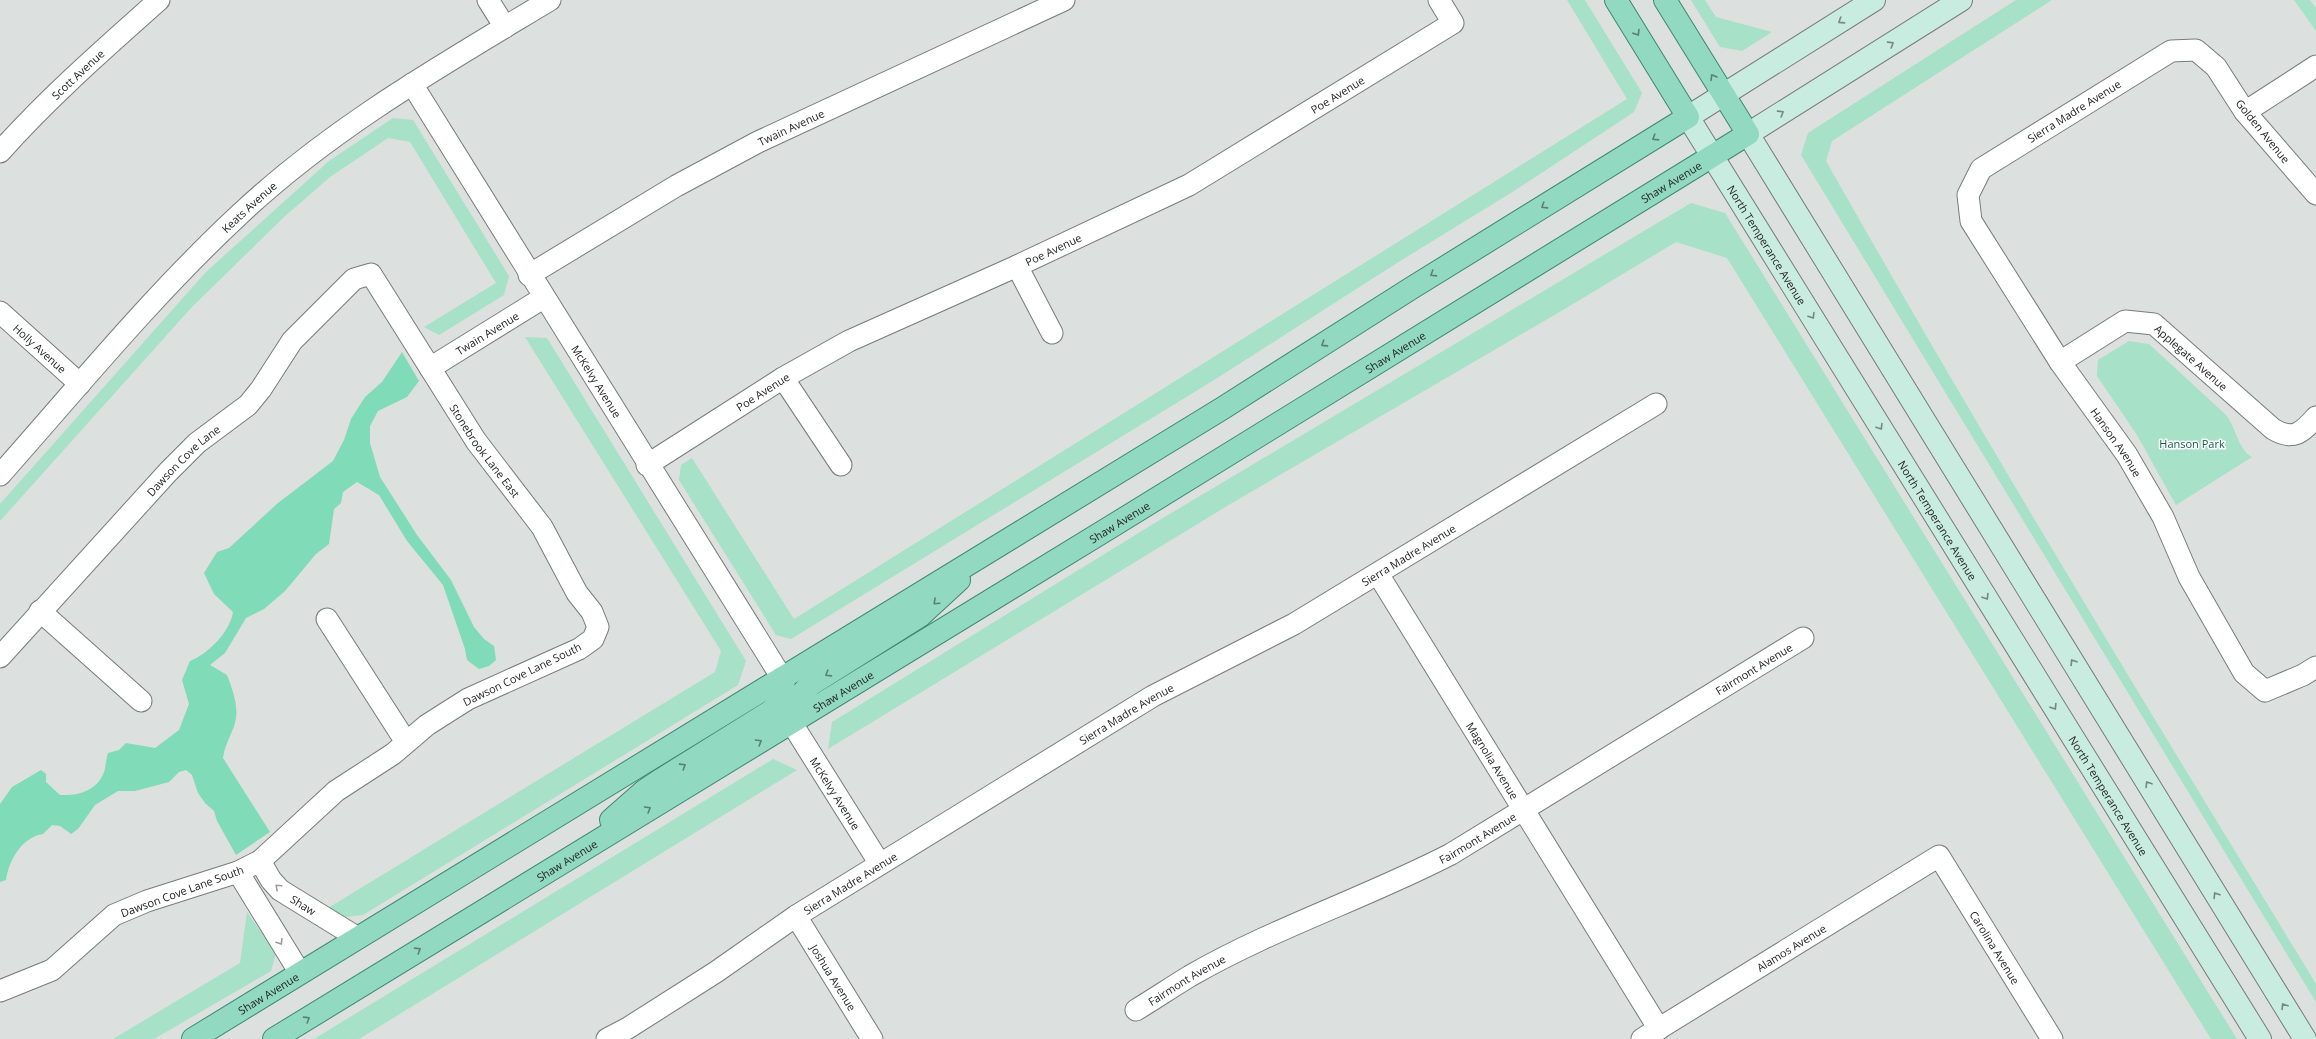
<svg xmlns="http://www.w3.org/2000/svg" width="2316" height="1039" font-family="'Open Sans',sans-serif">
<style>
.green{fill:#a6e1c8}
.water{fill:#80dbb8}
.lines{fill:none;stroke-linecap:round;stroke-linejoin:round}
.street-casing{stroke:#787c7a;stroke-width:23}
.secondary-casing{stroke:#787c7a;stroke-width:24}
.primary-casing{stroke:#3c896f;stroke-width:24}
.street{stroke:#fff;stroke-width:21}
.secondary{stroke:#c8ece0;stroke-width:22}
.primary{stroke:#92d9c1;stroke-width:22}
.oneway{stroke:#768882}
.oneway2{stroke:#5b7f73}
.oneway3{stroke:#9c9d9d}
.labels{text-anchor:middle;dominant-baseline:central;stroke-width:3;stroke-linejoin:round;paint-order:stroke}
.street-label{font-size:11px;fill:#242525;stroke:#fff}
.park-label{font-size:11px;fill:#135b44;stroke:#fff}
</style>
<rect width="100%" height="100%" fill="#dce0de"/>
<g class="green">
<polygon points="1567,0 1585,0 1642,93 1634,112 1514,191 1400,261 1214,380 791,639 776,635 679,480 681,465 692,458 794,619 1627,99"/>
<polygon points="1691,0 1705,0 1716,17 1772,32 1742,51 1720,47"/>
<path d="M2016,0H2052L1832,141L1826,161C1983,439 2150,712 2316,984V1002L1801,155L1808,133Z"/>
<polygon points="2294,0 2310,0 2316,8 2316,31"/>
<polygon points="393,118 413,120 509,276 504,295 439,335 424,327 496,283 410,142 388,138 330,177 284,217 191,308 0,521 0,504 206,272 329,161"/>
<polygon points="1691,203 1725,213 2237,1039 2211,1039 1727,258 1676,242 1563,310 1232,503 828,749 832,722 1163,518"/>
<polygon points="525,337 547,338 746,661 738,685 363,915 345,917 328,908 715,672 721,651"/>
<path d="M2129,341L2149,344L2226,415C2236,427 2238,450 2252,457L2176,505L2137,435L2097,376L2098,360Z"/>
<polygon points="773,759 797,770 359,1039 314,1039"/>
<polygon points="247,912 276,953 271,971 154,1039 113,1039 240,963"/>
</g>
<path class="water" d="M402,352L419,381L407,397L378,411L370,426V443L380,477L417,535L451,580L474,627L484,639L494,646L496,660L489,666L479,669L467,660L465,649L443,585L407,541L379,495L357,482L343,492L341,503L334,509L329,544L316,554L285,591L264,609L246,618L225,653L210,665L227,675C232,688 238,704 236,718C234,732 225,742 223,758L270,832L236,855L217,821L214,811L205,803L198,793L192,775L186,770L179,772L169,782L135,791H118L95,805L78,829L71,834L60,826L52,825L43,834C22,837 9,860 6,880L0,882V804L12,787L41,770L46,774V782L60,795C78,796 97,791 104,772C106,766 106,759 108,753L119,750L126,743L155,748L179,730L189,704L182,680L190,661C208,654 230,632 233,612L214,594L204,573L217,552L229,548L278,503L333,461L344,440L351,419L365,397L382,382Z"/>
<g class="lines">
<defs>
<g id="street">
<polyline points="488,0 505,27"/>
<path id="s1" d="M412,84L782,678"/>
<polyline points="2245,112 2316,66"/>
<path id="s2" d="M0,152C49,97 104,49 159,0"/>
<path id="s3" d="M2316,194L2245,112L2216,67L2196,50L2171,51L1981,169L1968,195L1971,221L2060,362L2127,455L2163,517L2189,577L2244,673L2265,691L2303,675L2316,667"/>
<polyline points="1017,266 1052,333"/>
<path id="s4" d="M529,275L676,186L758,142L1064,0"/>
<path id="s5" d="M0,312L80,384"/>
<path id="s6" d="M2060,362L2125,321L2154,324L2273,429C2293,441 2302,433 2316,417"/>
<path id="s7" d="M430,368L543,298"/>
<polyline points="783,378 841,465"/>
<path id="s8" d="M647,465L783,378L849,341L1017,266L1189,185L1453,23L1439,0"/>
<path id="s9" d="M0,475C78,387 153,295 239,215C331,128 442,65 550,0"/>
<path id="s10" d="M1378,574L1659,1029"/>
<polyline points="40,611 141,701"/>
<polyline points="327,619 406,742"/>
<path id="s11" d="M0,657L168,472L197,443L248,405L261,389L292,341L354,279L371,274L476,441L542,527L577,593L592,612L598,627L593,639L579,649L468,699L427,725L393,754L336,791L260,861L238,872L147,901L114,915L52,970L0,991"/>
<path id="s12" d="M791,722L880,864"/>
<path id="s13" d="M260,861L271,880L280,890L358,938"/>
<polyline points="238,872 300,973"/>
<path id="s14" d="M796,916L872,1039"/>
<path id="s15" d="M1136,1010C1154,999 1172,987 1190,976C1273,928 1366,898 1451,854L1803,638"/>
<path id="s16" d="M607,1039L628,1028L716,972L796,916L1153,696L1294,624L1656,404"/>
<path id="s17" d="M1642,1039L1939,856L2052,1039"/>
</g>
<g id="secondary">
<path id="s18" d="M1874,0L1688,117L2260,1039"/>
<polyline points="1961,0 1748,134 2305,1039"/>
</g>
<g id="primary">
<path d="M791,722C793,706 799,695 810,685L920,616L959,580"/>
<path d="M611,820L644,791L662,779L771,711C782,700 787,693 782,678"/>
<path id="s19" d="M193,1039L1223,408L1410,289L1688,117L1616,0"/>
<path id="s20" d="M274,1039L1109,528L1748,134L1665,0"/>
</g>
</defs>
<use href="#street" class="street-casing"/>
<use href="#secondary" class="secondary-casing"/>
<use href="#primary" class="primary-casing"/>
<use href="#street" class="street"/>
<use href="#secondary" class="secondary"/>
<use href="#primary" class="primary"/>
</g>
<defs><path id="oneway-chevron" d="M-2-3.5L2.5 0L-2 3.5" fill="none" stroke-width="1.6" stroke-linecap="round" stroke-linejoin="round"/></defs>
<g class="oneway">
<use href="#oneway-chevron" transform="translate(1841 21) rotate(147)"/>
<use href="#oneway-chevron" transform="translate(1891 44) rotate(-32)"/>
<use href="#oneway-chevron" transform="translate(1781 113) rotate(-32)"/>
<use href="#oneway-chevron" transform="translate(1812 316) rotate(58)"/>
<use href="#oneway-chevron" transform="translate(1880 427) rotate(58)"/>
<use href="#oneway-chevron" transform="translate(1986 597) rotate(58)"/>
<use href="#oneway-chevron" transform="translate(2073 662) rotate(-122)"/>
<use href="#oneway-chevron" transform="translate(2054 707) rotate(58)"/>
<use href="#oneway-chevron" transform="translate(2148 784) rotate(-122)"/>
<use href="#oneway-chevron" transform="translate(2216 895) rotate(-122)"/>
<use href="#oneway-chevron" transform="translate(2284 1006) rotate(-122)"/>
</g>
<g class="oneway2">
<use href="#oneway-chevron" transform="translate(1637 33) rotate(58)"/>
<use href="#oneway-chevron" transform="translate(1713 77) rotate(-121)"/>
<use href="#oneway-chevron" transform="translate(1655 138) rotate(148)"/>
<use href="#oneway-chevron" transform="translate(1544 206) rotate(148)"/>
<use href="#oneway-chevron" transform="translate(1433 274) rotate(148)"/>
<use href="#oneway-chevron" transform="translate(1324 344) rotate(147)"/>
<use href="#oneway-chevron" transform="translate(936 602) rotate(137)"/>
<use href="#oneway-chevron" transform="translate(828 674) rotate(148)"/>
<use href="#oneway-chevron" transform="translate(759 742) rotate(-31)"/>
<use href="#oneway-chevron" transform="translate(683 766) rotate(-32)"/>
<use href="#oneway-chevron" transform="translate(648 809) rotate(-31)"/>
<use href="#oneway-chevron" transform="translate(418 950) rotate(-32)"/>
<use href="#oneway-chevron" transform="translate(307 1019) rotate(-32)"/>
</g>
<g class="oneway3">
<use href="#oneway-chevron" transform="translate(278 887) rotate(-137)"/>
<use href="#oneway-chevron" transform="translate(280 942) rotate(58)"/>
</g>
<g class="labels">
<g class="street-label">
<text stroke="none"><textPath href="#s2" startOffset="110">Scott Avenue</textPath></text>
<text stroke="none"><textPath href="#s8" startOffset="785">Poe Avenue</textPath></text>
<text transform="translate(2074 111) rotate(-32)">Sierra Madre Avenue</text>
<text stroke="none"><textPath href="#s4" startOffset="301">Twain Avenue</textPath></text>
<text transform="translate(2263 131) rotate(51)">Golden Avenue</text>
<text stroke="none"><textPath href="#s20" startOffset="1639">Shaw Avenue</textPath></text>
<text stroke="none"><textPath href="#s9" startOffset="366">Keats Avenue</textPath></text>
<text stroke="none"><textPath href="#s18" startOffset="370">North Temperance Avenue</textPath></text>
<text stroke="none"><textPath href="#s8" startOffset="461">Poe Avenue</textPath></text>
<text stroke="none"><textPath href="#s7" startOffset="67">Twain Avenue</textPath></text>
<text stroke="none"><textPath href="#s5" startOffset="54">Holly Avenue</textPath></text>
<text stroke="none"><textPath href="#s20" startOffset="1315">Shaw Avenue</textPath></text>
<text stroke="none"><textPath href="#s6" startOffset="156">Applegate Avenue</textPath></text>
<text stroke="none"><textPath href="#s1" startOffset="350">McKelvy Avenue</textPath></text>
<text stroke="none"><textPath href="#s8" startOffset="137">Poe Avenue</textPath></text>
<text stroke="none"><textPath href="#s3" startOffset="757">Hanson Avenue</textPath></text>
<text stroke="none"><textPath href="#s11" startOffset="748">Stonebrook Lane East</textPath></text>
<text stroke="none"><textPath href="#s11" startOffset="269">Dawson Cove Lane</textPath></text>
<text stroke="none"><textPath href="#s18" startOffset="694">North Temperance Avenue</textPath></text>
<text stroke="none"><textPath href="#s20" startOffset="991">Shaw Avenue</textPath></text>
<text stroke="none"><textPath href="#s16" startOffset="937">Sierra Madre Avenue</textPath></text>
<text stroke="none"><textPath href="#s15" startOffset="707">Fairmont Avenue</textPath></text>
<text transform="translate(522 674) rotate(-26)">Dawson Cove Lane South</text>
<text stroke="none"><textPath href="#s20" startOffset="667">Shaw Avenue</textPath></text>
<text stroke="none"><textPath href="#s16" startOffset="613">Sierra Madre Avenue</textPath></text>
<text stroke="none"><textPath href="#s10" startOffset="219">Magnolia Avenue</textPath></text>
<text stroke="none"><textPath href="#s12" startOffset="84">McKelvy Avenue</textPath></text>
<text stroke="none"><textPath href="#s18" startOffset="1018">North Temperance Avenue</textPath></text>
<text stroke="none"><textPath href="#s15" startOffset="383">Fairmont Avenue</textPath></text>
<text stroke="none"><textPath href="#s20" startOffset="343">Shaw Avenue</textPath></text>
<text stroke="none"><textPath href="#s16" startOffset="289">Sierra Madre Avenue</textPath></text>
<text transform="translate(182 891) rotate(-20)">Dawson Cove Lane South</text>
<text stroke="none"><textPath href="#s13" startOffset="63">Shaw</textPath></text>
<text stroke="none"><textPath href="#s17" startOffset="175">Alamos Avenue</textPath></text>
<text stroke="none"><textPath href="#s17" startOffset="456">Carolina Avenue</textPath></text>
<text stroke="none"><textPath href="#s14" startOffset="72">Joshua Avenue</textPath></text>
<text stroke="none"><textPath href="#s15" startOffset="59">Fairmont Avenue</textPath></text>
<text stroke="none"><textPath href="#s19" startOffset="88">Shaw Avenue</textPath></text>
</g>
<g class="park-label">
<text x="2192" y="443">Hanson Park</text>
</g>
</g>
</svg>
